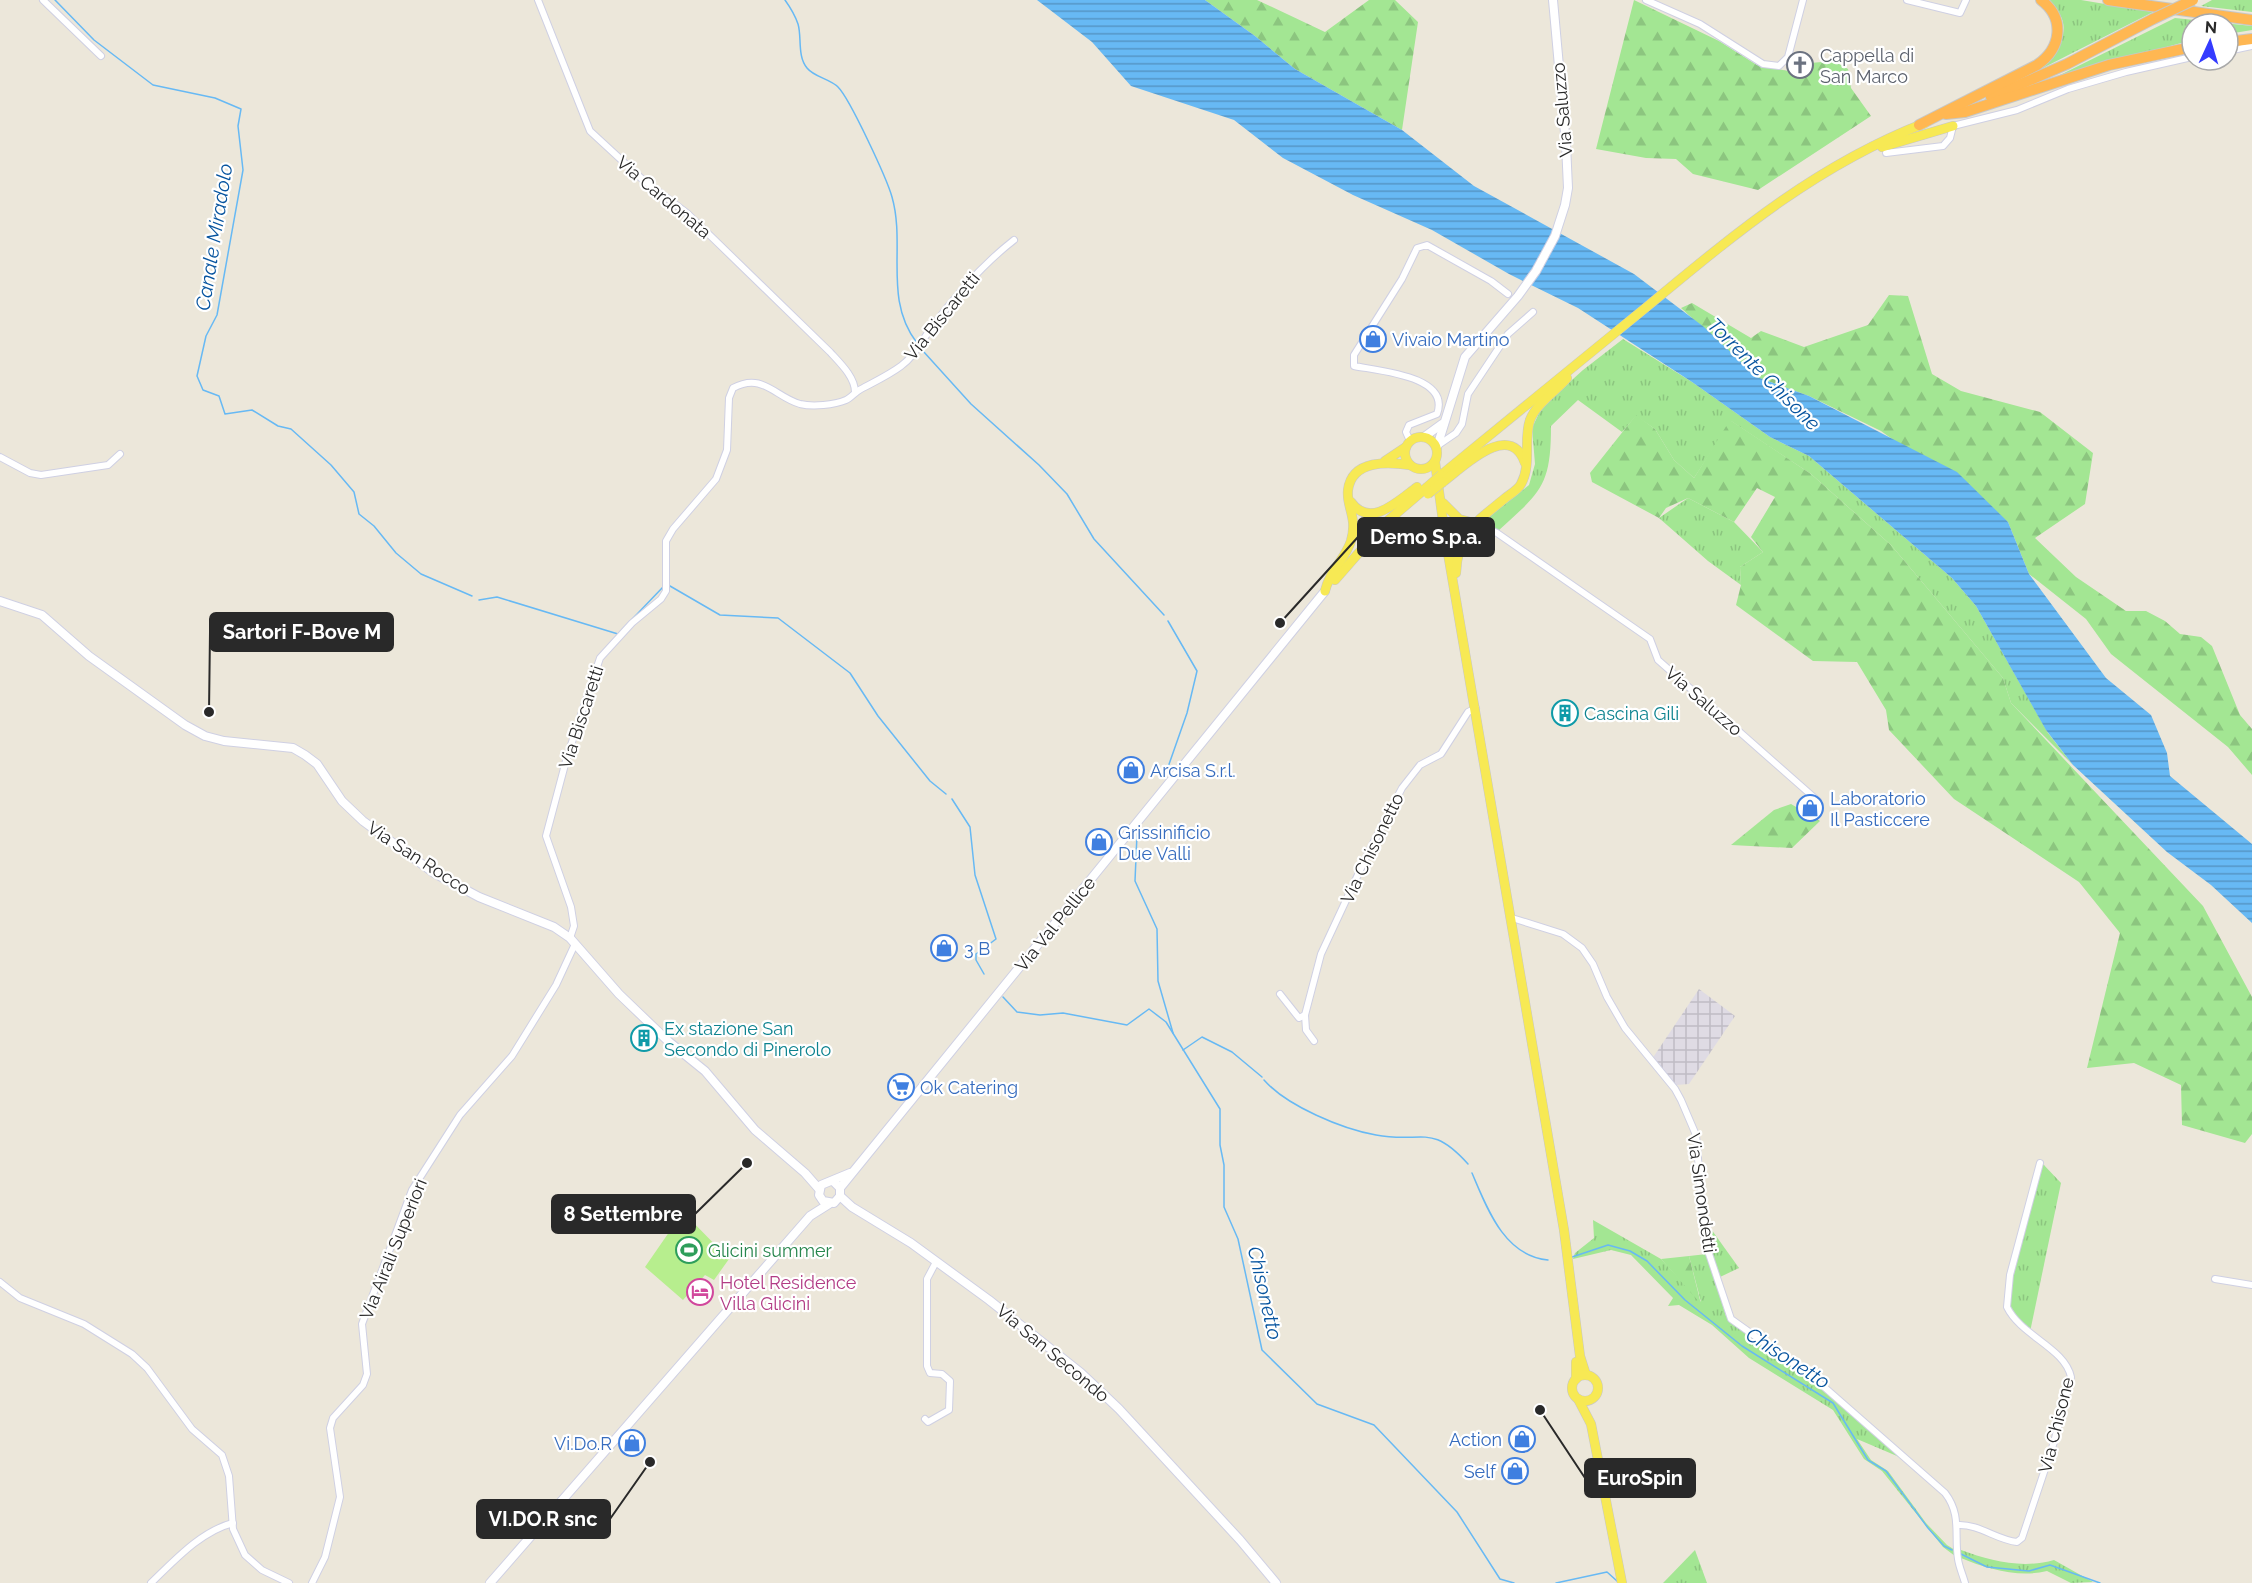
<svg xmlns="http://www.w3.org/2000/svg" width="2252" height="1583" font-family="Raleway,sans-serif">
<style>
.industrial{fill:url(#industrial-grid)}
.grass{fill:url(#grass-tufts)}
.forest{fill:url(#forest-firs)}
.pitch{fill:#b7ee8e}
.water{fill:url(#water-rules)}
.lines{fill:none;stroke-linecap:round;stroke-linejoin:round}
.stream{stroke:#67b9f4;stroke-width:1.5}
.street-casing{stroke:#cfd0e3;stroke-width:8}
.secondary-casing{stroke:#cfd0e3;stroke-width:10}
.primary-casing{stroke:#c7c7c7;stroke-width:10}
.highway-casing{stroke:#c7c7c7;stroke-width:12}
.street{stroke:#fff;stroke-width:6}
.secondary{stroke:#fff;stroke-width:8}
.primary{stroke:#f7e954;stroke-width:9}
.highway{stroke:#ffb752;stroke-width:10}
.primary-bridge-casing{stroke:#c7c7c7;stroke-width:10;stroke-linecap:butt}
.highway-bridge-casing{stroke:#c7c7c7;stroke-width:12;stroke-linecap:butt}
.primary-bridge{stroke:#f7e954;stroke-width:9}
.highway-bridge{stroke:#ffb752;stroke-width:10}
.labels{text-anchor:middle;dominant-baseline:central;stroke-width:4.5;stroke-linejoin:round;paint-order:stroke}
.worship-label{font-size:18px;fill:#5b616d;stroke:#fff;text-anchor:start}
.street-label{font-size:18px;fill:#292929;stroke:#fff}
.shop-label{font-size:18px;fill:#366cbe;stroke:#fff;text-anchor:start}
.culture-label{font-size:18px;fill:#0d838f;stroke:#fff;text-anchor:start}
.leisure-label{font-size:18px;fill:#27864d;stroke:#fff;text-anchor:start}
.hotel-label{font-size:18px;fill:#b23c85;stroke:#fff;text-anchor:start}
.water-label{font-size:20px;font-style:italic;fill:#07549f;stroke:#fff}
.leader{fill:none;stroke:#292929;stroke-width:2}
.callout-dot{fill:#292929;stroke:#fff;stroke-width:2}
.callout{fill:#292929;stroke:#292929;stroke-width:2}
.callout-label{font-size:20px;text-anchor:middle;font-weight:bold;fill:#fff}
</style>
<defs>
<pattern id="industrial-grid" width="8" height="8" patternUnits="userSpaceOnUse" patternTransform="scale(1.5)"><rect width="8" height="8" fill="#dfdbe4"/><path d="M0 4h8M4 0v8" fill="none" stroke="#bfbcc4"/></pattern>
<pattern id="grass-tufts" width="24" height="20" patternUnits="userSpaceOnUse" patternTransform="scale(1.5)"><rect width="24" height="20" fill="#a3e693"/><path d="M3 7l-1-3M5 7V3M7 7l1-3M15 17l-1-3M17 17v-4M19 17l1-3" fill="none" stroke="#8cc57f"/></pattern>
<pattern id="forest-firs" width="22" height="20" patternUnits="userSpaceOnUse" patternTransform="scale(1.5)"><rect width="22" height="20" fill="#a3e693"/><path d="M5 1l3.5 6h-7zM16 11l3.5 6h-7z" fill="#8cc57f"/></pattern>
<pattern id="water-rules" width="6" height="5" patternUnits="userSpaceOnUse" patternTransform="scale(1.5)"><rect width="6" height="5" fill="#67b9f4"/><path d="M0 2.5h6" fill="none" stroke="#5596c6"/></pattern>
</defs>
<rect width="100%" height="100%" fill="#ece7da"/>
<polygon class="industrial" points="1699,989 1735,1016 1689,1084 1676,1085 1652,1059"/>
<g class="grass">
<path d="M2045,0H2081L2153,12L2031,74C2057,55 2082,24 2045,0Z"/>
<polygon points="2212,0 2252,0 2252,12 2201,6"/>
<polygon points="2175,18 2252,26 2252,30 2228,34 2228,24 2192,24 2192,40 2054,78"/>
<path d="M1623,339L1692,382L1770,437L1809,456L1952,578L1976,606L2048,733L2073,765L2011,703L2003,678L1891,545L1811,474L1731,421L1694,478L1674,460L1655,429L1636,416L1622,432L1578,400L1551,426C1551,486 1541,492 1498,531L1485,520L1529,485L1535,464L1532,428L1542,407L1583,370Z"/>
<polygon points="1688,498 1734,522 1763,552 1740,567 1741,585 1708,561 1659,518"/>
<polygon points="2042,1163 2061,1183 2030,1332 2012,1315 2008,1297"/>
<polygon points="1593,1220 1661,1259 1701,1302 1689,1256 1707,1254 1726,1316 1761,1346 1815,1382 1904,1459 1857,1439 1871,1460 1888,1471 1926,1523 1947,1545 1955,1550 1955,1556 1943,1547 1882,1471 1864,1459 1833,1410 1749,1358 1712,1325 1679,1305 1668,1306 1673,1298 1631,1255 1611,1250 1573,1259 1575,1253 1594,1238"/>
<polygon points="1706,1222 1739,1268 1720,1277 1717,1275 1706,1240"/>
<polygon points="1695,1550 1707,1583 1663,1583"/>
<path d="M1961,1550C1991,1561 2022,1569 2054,1560L2093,1582L2071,1583L2047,1571C2019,1578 1987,1569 1961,1558Z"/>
</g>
<g class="forest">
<polygon points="1205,0 1257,0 1325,32 1369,0 1395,0 1418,22 1402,130 1295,69 1255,36"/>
<polygon points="1634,0 1719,41 1757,65 1808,75 1810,63 1834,61 1848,69 1851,88 1871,116 1758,190 1693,174 1676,159 1646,158 1596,149"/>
<polygon points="1889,295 1908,296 1932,374 1961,391 2040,412 2093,453 2085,504 2035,538 2076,577 2126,611 2146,611 2165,621 2180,634 2201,637 2212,646 2240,715 2252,729 2252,775 2228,747 2111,654 2086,619 2029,574 2008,522 1881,431 1809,396 1757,377 1681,308 1692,303 1751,338 1761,331 1804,347 1868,325"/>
<polygon points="1636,415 1655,429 1674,460 1694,478 1730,420 1811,474 1891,545 2003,678 2011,703 2203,906 2252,997 2252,1134 2245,1143 2182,1125 2181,1085 2134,1063 2087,1068 2120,933 2079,882 1954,799 1889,730 1886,710 1857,662 1813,661 1736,605 1741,585 1740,567 1763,552 1751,537 1775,497 1757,488 1734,522 1688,498 1666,508 1659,518 1592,482 1590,473"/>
<polygon points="1791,804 1820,821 1792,848 1731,845 1774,810"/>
<polygon points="1689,1256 1701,1304 1661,1259"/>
</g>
<polygon class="pitch" points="683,1212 729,1259 714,1280 705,1275 683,1300 645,1267"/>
<polygon class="water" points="1037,0 1205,0 1255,36 1295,69 1402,130 1474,186 1634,274 1704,327 1757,377 1809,396 1957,472 2008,522 2029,574 2106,678 2151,715 2167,753 2170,776 2252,844 2252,923 2211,885 2167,852 2073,765 2046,730 1976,606 1952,578 1809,456 1770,437 1692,382 1578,308 1509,274 1432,230 1353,195 1283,158 1234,120 1131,86 1092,42"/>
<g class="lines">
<g class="stream">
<polyline points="55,0 94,40 153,85 215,98 241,109 238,126 243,170 217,315 206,336 197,376 203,390 219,396 225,414 252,410 278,426 291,429 331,465 354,492 359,514 374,526 396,553 421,574 472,596"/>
<path d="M785,0C790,7 795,15 798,24C802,37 797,56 807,68C814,77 830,79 838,87C850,99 887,179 892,197C906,246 883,299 917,343"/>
<polyline points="923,351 971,404 1039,465 1067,494 1094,539 1164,615"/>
<polyline points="670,586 720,615 778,618 850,673 878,716 930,781 946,794"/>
<polyline points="479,600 497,597 618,634 663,587"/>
<polyline points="1167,770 1187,713 1197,671 1168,621"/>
<polyline points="952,799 970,827 975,875 996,939 976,954 976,960 984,974"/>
<polyline points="1137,834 1135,881 1157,929 1158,981 1173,1033"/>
<polyline points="1003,997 1017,1012 1040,1015 1063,1013 1127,1025 1149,1009 1166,1022 1220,1109 1220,1145 1224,1165 1224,1207 1238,1239 1262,1350 1317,1404 1374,1425 1457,1512 1500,1579 1514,1583"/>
<polyline points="1183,1050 1202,1037 1232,1052 1262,1077"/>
<path d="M1264,1080C1287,1106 1342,1129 1376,1135C1423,1144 1430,1122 1468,1164"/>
<path d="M1472,1173C1487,1208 1504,1256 1548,1260"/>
<polyline points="1572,1257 1608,1245 1630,1251 1647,1261 1685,1300 1742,1346 1833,1403 1868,1460 1886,1471 1928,1528 1944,1546 1952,1550"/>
<polyline points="1961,1554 1987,1567 2029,1571 2050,1565 2100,1583"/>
<polyline points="1556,1583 1607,1572 1617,1581"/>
</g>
<defs>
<g id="street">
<polyline points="43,0 101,56"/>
<path d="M538,0L590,131L642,179L688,214L830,352C840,363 855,377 855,392"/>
<polyline points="1646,0 1700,24 1763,64 1779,66 1788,57 1803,0"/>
<polyline points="1907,0 1960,13 1966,0"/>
<polyline points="2228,51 2252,46"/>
<polyline points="1886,153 1943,146 1950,138 1953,126 2017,110 2068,89 2126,72 2192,57"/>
<path d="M1410,441L1406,432L1409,425L1437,414C1451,376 1379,371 1354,366V355L1402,279L1417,248L1427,245L1491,281L1508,294"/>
<polyline points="1437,446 1456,433 1462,424 1468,394 1508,334 1533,312"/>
<polyline points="0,457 30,473 41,475 108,465 120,454"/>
<polyline points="1475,523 1497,533 1650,639 1658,660 1818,801"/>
<path d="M1512,918L1563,934L1582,948L1593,964L1607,997L1625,1028L1675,1089L1681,1100L1696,1135L1705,1242L1731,1319L1815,1379L1945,1493C1962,1515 1954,1535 1958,1559C1959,1567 1963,1575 1965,1583"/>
<path d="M570,938L574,926L571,907L546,836L567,757L600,658L632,623L661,599L666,591V541L673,529L716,479L727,450L729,398L733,388C763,372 775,397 800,404C813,407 834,405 846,400C851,398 855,392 861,389C874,382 889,375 901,366C915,356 922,340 932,327C956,295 983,264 1014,240"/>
<polyline points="1280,994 1299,1018 1305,1015"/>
<polyline points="1314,1041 1306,1030 1305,1015 1321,954 1369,851 1402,788 1420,765 1441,754 1468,712 1476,708"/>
<polyline points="2215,1279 2252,1285"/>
<polyline points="0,1282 20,1298 84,1324 132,1354 147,1368 192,1429 222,1455 229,1476 233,1529 245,1555 262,1570 289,1583"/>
<polyline points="925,1419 928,1422 949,1410 950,1381 942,1374 930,1373 927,1366 927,1279 936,1262"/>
<path d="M1958,1525C1979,1524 1997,1540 2017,1542L2022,1538L2054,1442L2071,1377C2065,1348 2021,1336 2007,1307L2010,1275L2040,1163"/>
<path d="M151,1583C174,1561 201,1531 233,1523"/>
<polyline points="312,1583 325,1557 340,1497 330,1428 333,1418 363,1385 367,1374 362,1324 412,1190 460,1115 512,1056 556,985 575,944"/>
</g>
<g id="secondary">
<polyline points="1424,437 1442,424"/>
<polyline points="1437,447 1465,357 1518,296 1536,271 1555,236 1565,205 1568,188 1566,144 1553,0"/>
<polyline points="0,601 42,615 89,656 185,725 205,736 224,741 293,748 305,755 317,764 342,801 363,821 434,873 479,897 554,927 570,938 619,994 668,1041 705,1071 755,1130 805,1173 819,1189"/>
<polyline points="834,1182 840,1188 840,1196 834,1203 823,1201 819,1195 821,1185 850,1173"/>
<polyline points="840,1188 1325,591"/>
<polyline points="840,1196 852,1207 911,1243 989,1300 1081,1373 1119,1409 1240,1540 1276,1583"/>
<polyline points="490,1583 810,1216 829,1204"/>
</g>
<g id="primary">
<polyline points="1882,147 1953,126"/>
<circle cx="1421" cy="453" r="16"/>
<polyline points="1385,461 1406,447"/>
<polyline points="1435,462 1445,536 1564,1230 1580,1356 1586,1375"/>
<path d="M1441,475C1511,418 1580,361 1649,305C1737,232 1817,165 1925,123"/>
<path d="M1443,482C1462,468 1510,419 1525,463"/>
<path d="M1351,502C1370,529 1398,501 1417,487"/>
<polyline points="1443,503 1459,519 1474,523"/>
<polyline points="1445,536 1450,529 1466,523"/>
<path d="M1456,573C1458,532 1475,523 1504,499C1510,494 1518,490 1521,484C1532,464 1523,440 1530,420C1536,404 1556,391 1567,378"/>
<polyline points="1335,580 1384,524 1426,488"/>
<path d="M1325,591C1329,572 1345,559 1351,541C1358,517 1346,507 1348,490C1352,459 1389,462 1410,465"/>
<circle cx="1585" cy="1388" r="13"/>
<polyline points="1576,1379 1576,1362"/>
<polyline points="1578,1399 1591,1424 1622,1583"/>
</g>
<g id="highway">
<polyline points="2108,0 2252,20"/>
<polyline points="2228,42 2252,39"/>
<polyline points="1991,97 2067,64 2153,19"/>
<polyline points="1946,114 1965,112 2109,65 2192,47"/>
<path d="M1919,125L2037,65C2062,48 2065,18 2041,0"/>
</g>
</defs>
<use href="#street" class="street-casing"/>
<use href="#secondary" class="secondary-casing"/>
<use href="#primary" class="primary-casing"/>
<use href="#highway" class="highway-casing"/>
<use href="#street" class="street"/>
<use href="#secondary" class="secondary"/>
<use href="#primary" class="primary"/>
<use href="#highway" class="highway"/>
<defs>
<g id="primary-bridge">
<polyline points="1426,488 1441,475"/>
<polyline points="1428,494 1443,482"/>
</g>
<polyline id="highway-bridge" points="2153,19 2193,0"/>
</defs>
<use href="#primary-bridge" class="primary-bridge-casing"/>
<use href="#highway-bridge" class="highway-bridge-casing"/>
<use href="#primary-bridge" class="primary-bridge"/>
<use href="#highway-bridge" class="highway-bridge"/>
</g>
<defs>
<symbol id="church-ring" viewBox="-11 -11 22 22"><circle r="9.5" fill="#fff" stroke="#6b7280" stroke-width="1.5"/><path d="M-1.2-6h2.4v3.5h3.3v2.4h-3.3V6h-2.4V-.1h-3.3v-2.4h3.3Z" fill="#6b7280"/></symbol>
<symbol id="shop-ring" viewBox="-11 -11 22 22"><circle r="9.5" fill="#fff" stroke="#3f7fe0" stroke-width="1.5"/><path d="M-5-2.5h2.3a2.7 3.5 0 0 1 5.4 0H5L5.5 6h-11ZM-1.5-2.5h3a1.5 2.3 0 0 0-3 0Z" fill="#3f7fe0"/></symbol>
<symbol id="building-ring" viewBox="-11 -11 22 22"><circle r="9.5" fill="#fff" stroke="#0f9aa8" stroke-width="1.5"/><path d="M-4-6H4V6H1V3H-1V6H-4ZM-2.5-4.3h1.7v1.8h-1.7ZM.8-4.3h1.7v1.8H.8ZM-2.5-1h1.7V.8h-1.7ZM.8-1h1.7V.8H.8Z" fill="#0f9aa8"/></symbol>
<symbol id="supermarket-ring" viewBox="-11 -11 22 22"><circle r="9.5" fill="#fff" stroke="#3f7fe0" stroke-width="1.5"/><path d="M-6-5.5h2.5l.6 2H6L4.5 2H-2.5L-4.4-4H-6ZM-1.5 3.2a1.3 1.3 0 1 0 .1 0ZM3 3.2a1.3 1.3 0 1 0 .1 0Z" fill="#3f7fe0"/></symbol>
<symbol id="stadium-ring" viewBox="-11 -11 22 22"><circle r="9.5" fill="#fff" stroke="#2e9e5b" stroke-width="1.5"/><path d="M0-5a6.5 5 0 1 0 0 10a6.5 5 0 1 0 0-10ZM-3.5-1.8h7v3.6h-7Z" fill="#2e9e5b"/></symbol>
<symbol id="hotel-ring" viewBox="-11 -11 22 22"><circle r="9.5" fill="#fff" stroke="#d1479c" stroke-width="1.5"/><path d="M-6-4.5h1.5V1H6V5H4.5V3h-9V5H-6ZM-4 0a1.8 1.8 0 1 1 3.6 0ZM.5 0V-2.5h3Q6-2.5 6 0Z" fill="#d1479c"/></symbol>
</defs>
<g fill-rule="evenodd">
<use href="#church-ring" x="1785" y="50" width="30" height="30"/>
<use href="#shop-ring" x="1358" y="324" width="30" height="30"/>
<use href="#building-ring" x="1550" y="698" width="30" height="30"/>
<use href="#shop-ring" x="1116" y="755" width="30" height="30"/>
<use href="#shop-ring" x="1795" y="793" width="30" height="30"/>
<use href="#shop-ring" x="1084" y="827" width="30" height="30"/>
<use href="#shop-ring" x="929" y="933" width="30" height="30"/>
<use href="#building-ring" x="629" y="1023" width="30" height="30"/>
<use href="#supermarket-ring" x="886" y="1072" width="30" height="30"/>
<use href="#stadium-ring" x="674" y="1235" width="30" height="30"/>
<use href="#hotel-ring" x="685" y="1277" width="30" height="30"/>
<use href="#shop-ring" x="1507" y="1424" width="30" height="30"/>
<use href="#shop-ring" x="617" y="1428" width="30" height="30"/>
<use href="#shop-ring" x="1500" y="1456" width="30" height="30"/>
</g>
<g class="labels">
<g class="worship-label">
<text x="1820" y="55">Cappella di<tspan x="1820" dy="21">San Marco</tspan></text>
</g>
<g class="street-label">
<text transform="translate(1562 110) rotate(-95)">Via Saluzzo</text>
<text transform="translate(664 197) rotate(40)">Via Cardonata</text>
<text transform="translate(942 316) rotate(-51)">Via Biscaretti</text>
<text transform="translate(1704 701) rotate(41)">Via Saluzzo</text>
<text transform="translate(581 717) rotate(-72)">Via Biscaretti</text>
<text transform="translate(1372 848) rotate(-64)">Via Chisonetto</text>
<text transform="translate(419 858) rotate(33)">Via San Rocco</text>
<text transform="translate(1055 924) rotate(-51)">Via Val Pellice</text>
<text transform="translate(1702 1193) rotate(82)">Via Simondetti</text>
<text transform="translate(393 1249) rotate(-68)">Via Airali Superiori</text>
<text transform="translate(1053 1353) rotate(40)">Via San Secondo</text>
<text transform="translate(2056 1425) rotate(-76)">Via Chisone</text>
</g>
<g class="shop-label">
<text x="1392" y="339">Vivaio Martino</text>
<text x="1150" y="770">Arcisa S.r.l.</text>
<text x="1830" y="798">Laboratorio<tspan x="1830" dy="21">Il Pasticcere</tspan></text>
<text x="1118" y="832">Grissinificio<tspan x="1118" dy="21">Due Valli</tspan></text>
<text x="964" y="948">3 B</text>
<text x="920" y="1087">Ok Catering</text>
<text x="1502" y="1439" text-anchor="end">Action</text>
<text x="612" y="1443" text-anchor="end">Vi.Do.R</text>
<text x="1496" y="1471" text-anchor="end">Self</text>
</g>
<g class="culture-label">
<text x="1584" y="713">Cascina Gili</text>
<text x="664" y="1028">Ex stazione San<tspan x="664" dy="21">Secondo di Pinerolo</tspan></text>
</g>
<g class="leisure-label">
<text x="708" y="1250">Glicini summer</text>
</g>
<g class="hotel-label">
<text x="720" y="1282">Hotel Residence<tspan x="720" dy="21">Villa Glicini</tspan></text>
</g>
<g class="water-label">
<text transform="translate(214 237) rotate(-81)">Canale Miradolo</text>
<text transform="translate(1764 374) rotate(45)">Torrente Chisone</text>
<text transform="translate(1265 1293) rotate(77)">Chisonetto</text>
<text transform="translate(1788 1358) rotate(33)">Chisonetto</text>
</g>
</g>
<path class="leader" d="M1280 623L1358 537M209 712L210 632M747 1163L695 1214M1540 1410L1585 1478M650 1462L610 1519"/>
<g class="callout-dot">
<circle cx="1280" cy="623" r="6"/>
<circle cx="209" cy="712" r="6"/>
<circle cx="747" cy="1163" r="6"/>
<circle cx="1540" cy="1410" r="6"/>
<circle cx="650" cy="1462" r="6"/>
</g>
<g class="callout">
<rect x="1358" y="518" width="136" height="38" rx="6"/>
<rect x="210" y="613" width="183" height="38" rx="6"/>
<rect x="552" y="1195" width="143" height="38" rx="6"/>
<rect x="1585" y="1459" width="110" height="38" rx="6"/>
<rect x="477" y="1500" width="133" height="38" rx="6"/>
</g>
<g class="callout-label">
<text x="1426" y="544">Demo S.p.a.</text>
<text x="302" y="639">Sartori F-Bove M</text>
<text x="623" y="1221">8 Settembre</text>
<text x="1640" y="1485">EuroSpin</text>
<text x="543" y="1526">VI.DO.R snc</text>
</g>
<g transform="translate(2210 42) rotate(4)"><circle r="28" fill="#ffffff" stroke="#a9a9a9" stroke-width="1.5"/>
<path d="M0-4.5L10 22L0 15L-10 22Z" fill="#343bff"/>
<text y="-9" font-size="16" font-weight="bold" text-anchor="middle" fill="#292929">N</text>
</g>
</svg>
